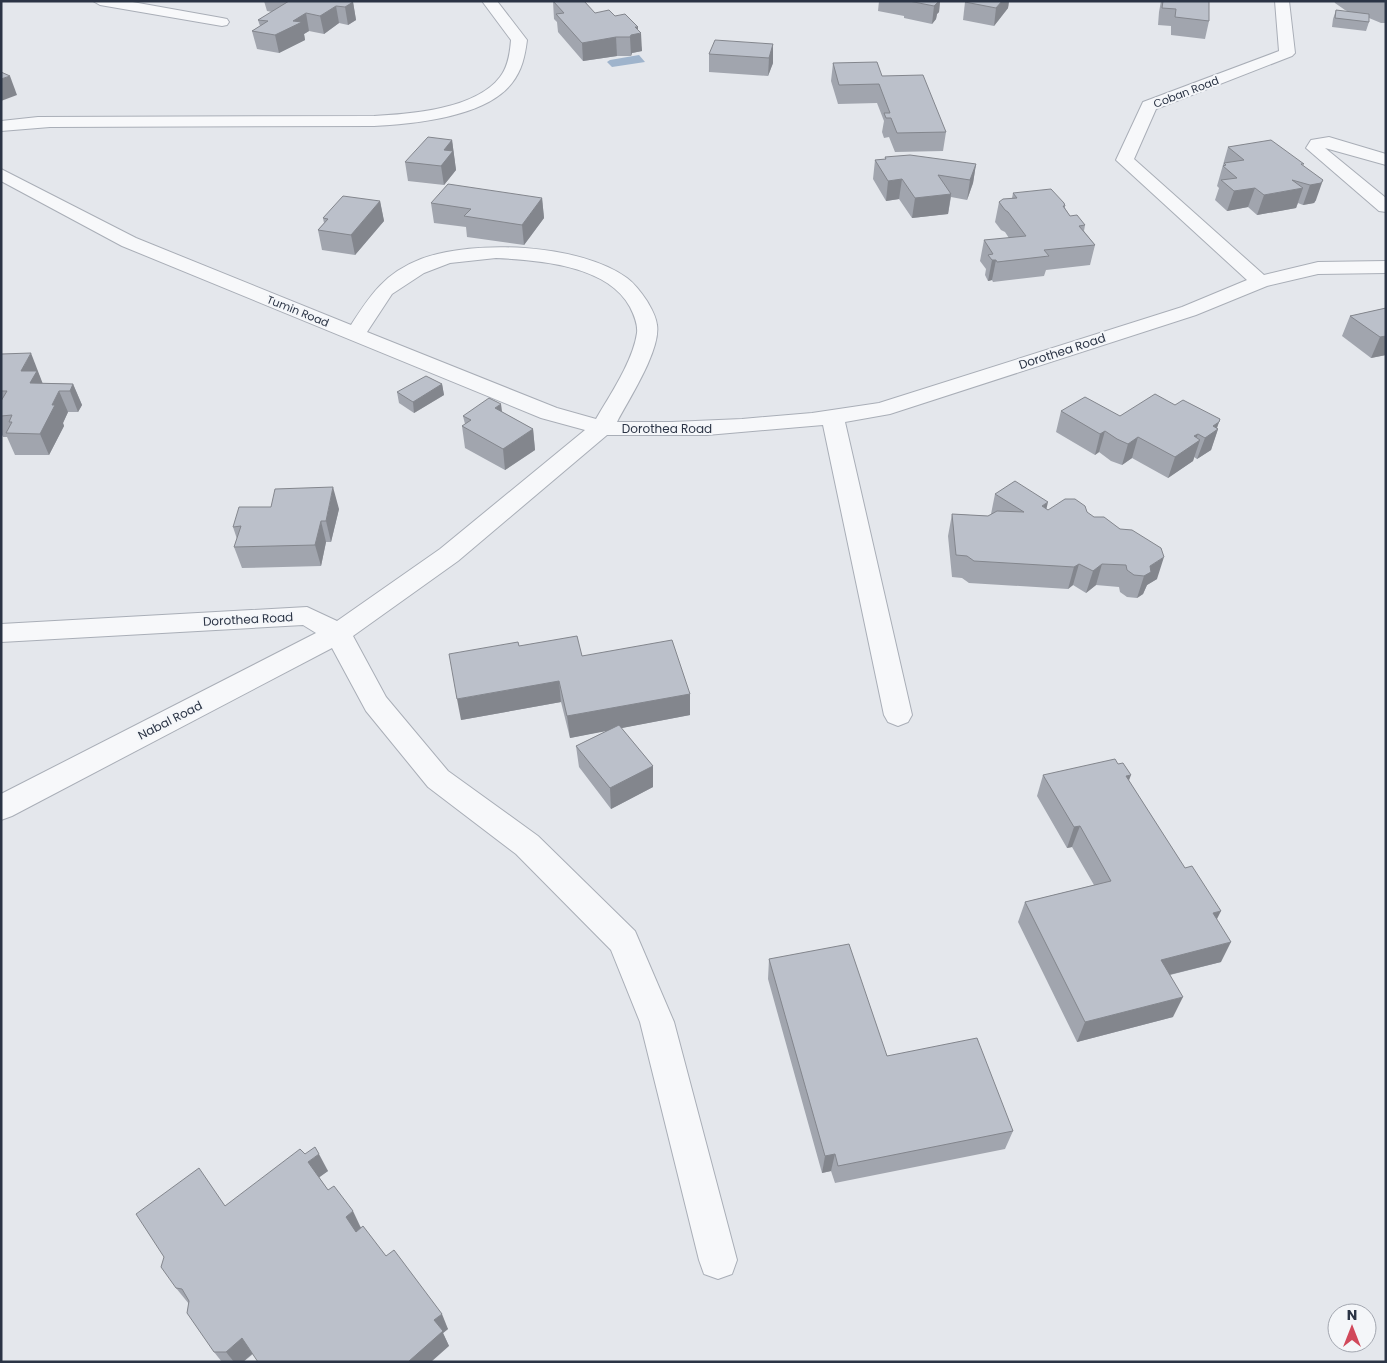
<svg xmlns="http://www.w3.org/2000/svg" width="1387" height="1363" font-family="Poppins,sans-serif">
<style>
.water{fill:#9fb4cc}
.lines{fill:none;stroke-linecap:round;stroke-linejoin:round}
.minor-casing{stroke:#a9aeb7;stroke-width:2}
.minor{fill:#f7f8fa;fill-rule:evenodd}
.wall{fill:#a1a5ae}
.shaded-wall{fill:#83868d}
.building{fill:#bbc0ca;stroke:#83868d}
.labels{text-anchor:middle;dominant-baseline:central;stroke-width:4;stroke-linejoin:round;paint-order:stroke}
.far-street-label{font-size:11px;fill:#2b3445;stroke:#f4f6f9}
.street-label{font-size:12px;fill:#2b3445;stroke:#f4f6f9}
</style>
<rect width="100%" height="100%" fill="#e4e7ec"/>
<polygon class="water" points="639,55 645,62 612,67 607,62 610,60"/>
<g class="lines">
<defs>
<g id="minor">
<polygon points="93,1 127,1 222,18 227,19 229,22 227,25 222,26 100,5"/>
<path d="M482,1H497L527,40C525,56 522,70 512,83C486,117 414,124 374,126L50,127L1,131V121L38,117L374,116C411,114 476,109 500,77C508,67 510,53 511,40Z"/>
<path d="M1275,1H1289L1295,53L1292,56L1156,109L1134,159L1264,275L1318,262L1386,261V273L1318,274L1267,286L1196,315L890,414L845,422L912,715L908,722L898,726L888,722L884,715L823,425L707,435H607L458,561L353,636L386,697L448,771L538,836L635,931L674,1022L737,1260L732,1274L718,1279L704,1274L699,1260L640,1022L611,950L516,854L428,787L366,711L332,648L12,816L1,820V794L316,633L303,625L1,642V624L307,607L337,621L440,549L585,430L541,418L122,246L1,181V169L136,238L351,325C371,294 385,273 421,259C474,239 581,244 627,278C635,284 641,292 647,301C651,308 656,316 657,325C661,350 629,399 617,422H672L742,419L812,413L879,403L1182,307L1247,280L1116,160L1143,102L1279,51ZM496,258C538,260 608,265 630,307C634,315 638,324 637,333C633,361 610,395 596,419L557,408L367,332L392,294L424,273L450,263Z"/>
<polygon points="1329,137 1386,154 1386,165 1325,148 1386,198 1386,212 1379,211 1306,148 1311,140"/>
</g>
</defs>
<use href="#minor" class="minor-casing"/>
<use href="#minor" class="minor"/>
</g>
<g class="wall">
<polygon points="264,1 347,1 353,2 356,20 348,25 339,23 324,34 309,31 304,34 305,40 279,53 257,49 252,31 260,26 258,20 272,12 267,11"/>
<polygon points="553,1 595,13 615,16 638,30 642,51 632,53 631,56 617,56 583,61 558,32 557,22 554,19"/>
<polygon points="879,1 940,1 939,12 937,14 936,19 932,24 904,18 904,16 878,11"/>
<polygon points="966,1 1009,1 1008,8 994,26 963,20 965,2"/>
<polygon points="1161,1 1209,1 1209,21 1205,39 1171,35 1171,26 1158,25 1159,12"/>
<polygon points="1334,1 1386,1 1386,23 1381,23 1369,18 1369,22 1366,31 1332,27 1333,19 1336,10 1349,12 1345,10 1335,3"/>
<polygon points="773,44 773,63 768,76 709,72 709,54"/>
<polygon points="833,63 882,76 946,132 943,151 895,152 889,137 884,138 882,132 884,121 877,103 838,104 831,81"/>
<polygon points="452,140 456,170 444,185 408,181 405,162"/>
<polygon points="1228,147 1303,166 1316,200 1314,203 1303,205 1298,203 1296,208 1257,215 1248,207 1227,211 1215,200 1219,188 1217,186"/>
<polygon points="885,157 976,164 973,183 967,200 951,197 948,214 912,218 899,199 886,201 873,179 875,160 885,159"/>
<polygon points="1013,193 1065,206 1065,208 1070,216 1085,225 1084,231 1095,245 1090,265 1046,270 1044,276 993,282 992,280 988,281 985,275 986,269 980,261 984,240 1009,238 1005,232 1001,230 995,222 999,202 1012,198"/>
<polygon points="542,198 544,218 524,245 467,237 466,227 434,223 431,203"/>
<polygon points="380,201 384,221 355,255 322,250 318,230 324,223 323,218"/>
<polygon points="1386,308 1386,355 1371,358 1342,336 1350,316"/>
<polygon points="1,354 39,374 39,375 42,383 73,384 82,405 78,412 68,412 63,423 64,426 49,455 15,455 7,437 3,437 1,433"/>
<polygon points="442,384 444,395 414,413 399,403 397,392"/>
<polygon points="1175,405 1220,419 1217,428 1218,429 1211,450 1197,459 1194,457 1193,461 1168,478 1132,458 1122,465 1111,461 1099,452 1095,455 1056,432 1061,411 1120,416"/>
<polygon points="502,412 533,429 535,450 505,470 465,448 462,426 465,424 463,416"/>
<polygon points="995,494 1048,510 1087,512 1157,579 1147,585 1143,594 1137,598 1127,597 1120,592 1119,587 1096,585 1086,593 1073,585 1068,589 969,583 962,578 952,577 948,536 952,514 988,516 991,514"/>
<polygon points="339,509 331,542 326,542 321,566 242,568 234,547 237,539 233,527"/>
<polygon points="519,646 582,656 690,694 690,715 621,728 653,766 653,787 611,809 579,767 576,746 609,730 570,738 561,702 461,720"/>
<polygon points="1043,775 1129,781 1217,919 1221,962 1170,975 1173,1017 1077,1042 1018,922 1025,902 1094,885 1072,847 1067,848 1037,796"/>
<polygon points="769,959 887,1056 1013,1131 1005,1149 835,1183 831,1171 822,1173 768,979"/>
<polygon points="305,1154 328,1171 319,1177 328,1190 386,1256 448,1329 443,1333 449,1346 253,1354 243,1362 222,1362 214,1352 189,1304 176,1288 225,1206"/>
</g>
<g class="shaded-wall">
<polygon points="935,1 940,1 939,12 937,14 936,19 932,24 934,6"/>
<polygon points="1002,1 1009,1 1008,8 994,26 996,8"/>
<polygon points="353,2 356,20 348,25 345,7"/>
<polygon points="336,6 339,23 324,34 320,16"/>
<polygon points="306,13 309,31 304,34 305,40 279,53 275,35 293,21"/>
<polygon points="635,27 638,27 638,34 641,33 642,51 632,53 631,56 630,37"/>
<polygon points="616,37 617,56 583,61 582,43"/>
<polygon points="773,44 773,63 768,76 769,58"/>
<polygon points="10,76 17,95 1,101 1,79"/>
<polygon points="452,140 456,170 444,185 441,166 444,150"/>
<polygon points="976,164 973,183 967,200 970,180"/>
<polygon points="902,179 899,199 886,201 888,181"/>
<polygon points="1323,180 1316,200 1314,203 1303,205 1310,185"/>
<polygon points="1255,188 1248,207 1227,211 1234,191"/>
<polygon points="1303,188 1296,208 1257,215 1264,195"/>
<polygon points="951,194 948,214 912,218 915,198"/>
<polygon points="542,198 544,218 524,245 522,225"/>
<polygon points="380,201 384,221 355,255 351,235"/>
<polygon points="992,260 996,260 992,280 988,281"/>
<polygon points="1386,336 1386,355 1371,358 1380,337"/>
<polygon points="31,353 46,392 39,404 21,371"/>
<polygon points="73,384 82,405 78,412 70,391"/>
<polygon points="442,384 444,395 414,413 413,402"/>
<polygon points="59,391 68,412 63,423 64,426 49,455 40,434 52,405"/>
<polygon points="501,404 504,426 495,408"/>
<polygon points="1219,422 1216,430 1218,429 1211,450 1197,459 1205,438 1213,426"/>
<polygon points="533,429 535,450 505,470 503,449"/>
<polygon points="1105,431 1099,452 1095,455 1100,434"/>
<polygon points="1198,434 1194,443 1200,440 1193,461 1168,478 1175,457 1194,436"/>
<polygon points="1138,437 1132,458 1122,465 1128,444"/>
<polygon points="333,487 339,509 331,542 326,521"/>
<polygon points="1048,502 1043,524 1042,506"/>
<polygon points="321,521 326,542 321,566 315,545"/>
<polygon points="1164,557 1157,579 1147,585 1143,594 1137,598 1144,576 1150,566"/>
<polygon points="1079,564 1073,585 1068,589 1074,567"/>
<polygon points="1102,564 1096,585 1086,593 1093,571"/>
<polygon points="559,681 561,702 461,720 457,699"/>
<polygon points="690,694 690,715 570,738 567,716"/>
<polygon points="653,766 653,787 611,809 610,788"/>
<polygon points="1131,775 1123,796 1126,776"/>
<polygon points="1080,826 1072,847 1067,848 1074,827"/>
<polygon points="1221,911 1211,931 1213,913"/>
<polygon points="1231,942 1221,962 1152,979 1161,960"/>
<polygon points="1183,997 1173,1017 1077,1042 1085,1022"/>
<polygon points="319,1154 328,1171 317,1179 308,1162"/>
<polygon points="835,1154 831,1171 822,1173 825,1156"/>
<polygon points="353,1211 361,1228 354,1234 346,1217"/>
<polygon points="442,1314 448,1329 443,1333 449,1346 431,1362 408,1362 434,1320"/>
<polygon points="242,1338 253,1353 243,1362 234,1362 226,1352"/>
</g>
<g class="building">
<polygon points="289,1 347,1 353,2 345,7 336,6 320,16 306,13 293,21 302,22 275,35 252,31 268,21 258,20"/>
<polygon points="553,1 584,1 595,13 609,10 615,16 625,14 638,27 635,27 641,33 631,35 630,37 616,37 582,43 556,14 564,13"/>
<polygon points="909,1 939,1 934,6"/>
<polygon points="966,1 1002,1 996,8 965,2"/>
<polygon points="1163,1 1209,1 1209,21 1175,17 1176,9 1162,8"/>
<polygon points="1336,10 1369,14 1369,22 1335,18"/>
<polygon points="715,40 773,44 769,58 709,54"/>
<polygon points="877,62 882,76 923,75 946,132 897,133 891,118 886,118 884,113 890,113 879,84 839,85 833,63"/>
<polygon points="1,72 10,76 1,79"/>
<polygon points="428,137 452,140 444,150 453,151 441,166 405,162"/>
<polygon points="1271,140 1304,164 1301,164 1323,180 1321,183 1310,185 1292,180 1303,188 1264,195 1255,188 1234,191 1221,180 1237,178 1223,166 1226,165 1224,163 1244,160 1228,147"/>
<polygon points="910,155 976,164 970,180 938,175 951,194 915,198 902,179 888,181 875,160 886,159 885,157"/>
<polygon points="448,184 542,198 522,225 464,216 471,209 431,203"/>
<polygon points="1051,189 1064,203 1065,206 1063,206 1070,216 1077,215 1085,225 1079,226 1095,245 1044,250 1049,256 997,262 996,260 992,260 988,255 993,254 984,240 1026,236 1008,212 1005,210 999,202 1003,199 1017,198 1013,193"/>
<polygon points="343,196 380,201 351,235 318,230 328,219 323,218"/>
<polygon points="1386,308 1386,336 1380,337 1350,316"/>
<polygon points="31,353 21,371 37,371 30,383 73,384 70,391 59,391 52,405 55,405 40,434 6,433 12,422 9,422 12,415 1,416 1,401 7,391 1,391 1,354"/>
<polygon points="426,376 442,384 413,402 397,392"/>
<polygon points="1155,394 1175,405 1183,400 1220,419 1219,422 1213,426 1218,429 1205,438 1198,434 1194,436 1200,440 1175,457 1138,437 1128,444 1117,439 1105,431 1100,434 1061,411 1085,397 1120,416"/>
<polygon points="489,398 501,404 495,408 533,429 503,449 462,426 471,420 463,416"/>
<polygon points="1015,481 1048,502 1042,506 1048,510 1065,499 1075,499 1085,506 1087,512 1094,517 1104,517 1120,529 1132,530 1161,548 1164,557 1150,566 1151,572 1144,576 1134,575 1127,570 1126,565 1102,564 1093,571 1079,564 1074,567 974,561 967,556 956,555 952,514 988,516 997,511 1024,512 995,494"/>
<polygon points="333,487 326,521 321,521 315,545 234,547 241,526 233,527 239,507 271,507 275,489"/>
<polygon points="577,636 582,656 672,640 690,694 567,716 559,681 457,699 449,654 518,642 519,646"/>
<polygon points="619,725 653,766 610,788 576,746"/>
<polygon points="1115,759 1118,764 1123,763 1131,775 1126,776 1185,868 1192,866 1221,911 1213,913 1231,942 1161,960 1183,997 1085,1022 1025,902 1111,881 1080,826 1074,827 1043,775"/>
<polygon points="849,944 887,1056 977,1038 1013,1131 838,1166 835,1154 825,1156 769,959"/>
<polygon points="315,1147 319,1154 308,1162 328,1190 334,1186 353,1211 346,1217 356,1232 363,1226 386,1256 394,1250 442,1314 434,1320 443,1331 408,1362 258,1362 242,1338 226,1352 214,1352 187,1313 189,1301 182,1289 176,1288 161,1267 164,1257 136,1214 199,1168 225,1206 300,1149 305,1154"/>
</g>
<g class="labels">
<g class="far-street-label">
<text transform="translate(1186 92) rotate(-21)">Coban Road</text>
<text transform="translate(298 311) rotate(22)">Tumin Road</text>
</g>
<g class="street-label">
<text transform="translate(1062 351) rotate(-18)">Dorothea Road</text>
<text x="667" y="428">Dorothea Road</text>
<text transform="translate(248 619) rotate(-3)">Dorothea Road</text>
<text transform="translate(170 720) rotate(-27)">Nabal Road</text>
</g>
</g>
<rect width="1387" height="1363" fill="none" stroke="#2b3445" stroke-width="5"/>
<g transform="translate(1352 1328)"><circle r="24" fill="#f4f6f9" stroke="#a4a8b1"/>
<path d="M0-4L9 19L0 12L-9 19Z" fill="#d1495b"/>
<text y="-8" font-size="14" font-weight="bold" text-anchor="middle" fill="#2b3445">N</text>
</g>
</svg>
